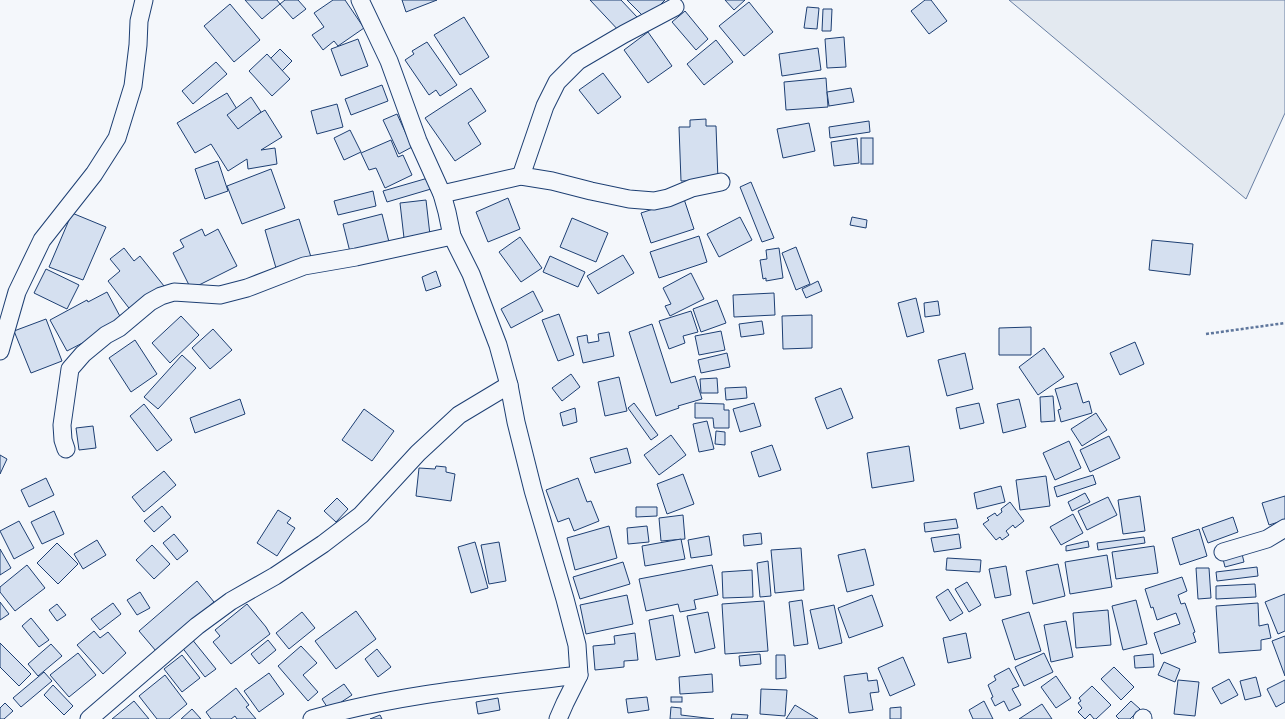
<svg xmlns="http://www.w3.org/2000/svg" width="1285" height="719" font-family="Helvetica,sans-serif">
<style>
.green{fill:#e3e9f0;stroke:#687fa3}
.building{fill:#d5e0f0;stroke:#1d3f73}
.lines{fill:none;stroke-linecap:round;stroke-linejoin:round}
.minor-casing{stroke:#1d3f73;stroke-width:19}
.path{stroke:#5e769c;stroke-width:2.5;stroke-dasharray:3 2;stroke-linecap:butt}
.minor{stroke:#f4f7fb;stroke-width:17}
</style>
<rect width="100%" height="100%" fill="#f4f7fb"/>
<polygon class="green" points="1009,0 1285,0 1285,113 1246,199"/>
<g class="building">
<polygon points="245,0 277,0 280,4 262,19"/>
<polygon points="285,0 298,0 306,9 293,19 280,4"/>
<polygon points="333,0 345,0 364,28 338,46 334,41 323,50 312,35 324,27 314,13"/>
<polygon points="402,0 437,0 406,12"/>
<polygon points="590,0 621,0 637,17 621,33"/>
<polygon points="627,0 665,0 646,19"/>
<polygon points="725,0 745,0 734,10"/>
<polygon points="925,0 931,0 947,21 929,34 911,11"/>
<polygon points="749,2 773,32 744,56 719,26"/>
<polygon points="230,4 260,40 234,62 204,26"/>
<polygon points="807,7 819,8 817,29 804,28"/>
<polygon points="823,9 832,9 831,31 822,31"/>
<polygon points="685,11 708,39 696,50 672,22"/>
<polygon points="464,17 489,57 460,75 434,35"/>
<polygon points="648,32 672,66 648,83 624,50"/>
<polygon points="844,37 846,67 827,68 825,39"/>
<polygon points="358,39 368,66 341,76 331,49"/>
<polygon points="716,40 733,62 704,85 687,64"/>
<polygon points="427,42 457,85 440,96 436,90 429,95 405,60 414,54 412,51"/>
<polygon points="818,48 821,70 782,76 779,54"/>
<polygon points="280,49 292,61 278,75 266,63"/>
<polygon points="267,54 290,79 272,96 249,71"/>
<polygon points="216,62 227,74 193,104 182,91"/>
<polygon points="603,73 621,97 598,114 579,90"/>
<polygon points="826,78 828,107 786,110 784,82"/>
<polygon points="382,85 388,101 351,115 345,99"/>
<polygon points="471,88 486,111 468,123 481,144 455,161 425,118"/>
<polygon points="851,88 854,102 829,106 827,92"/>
<polygon points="227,93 245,122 265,110 282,137 261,150 275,148 277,164 248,169 247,159 228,171 211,144 195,153 177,123"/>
<polygon points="251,97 261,112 238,129 227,115"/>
<polygon points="337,104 343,127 317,134 311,111"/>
<polygon points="397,114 412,147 399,154 383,120"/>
<polygon points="706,119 706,126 716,126 718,180 681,181 679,127 690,127 690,120"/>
<polygon points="869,121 870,132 830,138 829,127"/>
<polygon points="809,123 815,151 783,158 777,129"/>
<polygon points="350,130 361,152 344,160 334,138"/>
<polygon points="857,138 859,163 834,166 831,142"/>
<rect x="861" y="138" width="12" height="26"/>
<polygon points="391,140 398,157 403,155 412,175 385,188 376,168 369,170 361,153"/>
<polygon points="218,161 228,191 205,199 195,169"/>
<polygon points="271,169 285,208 242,224 227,186"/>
<polygon points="428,178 431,189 387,202 383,191"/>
<polygon points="751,182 774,238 762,242 740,187"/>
<polygon points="373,191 376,206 338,215 334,201"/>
<polygon points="508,198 520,229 488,242 476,212"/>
<polygon points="684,199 694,229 651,243 641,213"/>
<polygon points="426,200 430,235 404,238 400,203"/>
<polygon points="72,213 106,227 83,280 49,267"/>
<polygon points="382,214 389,242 350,252 343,224"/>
<polygon points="740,217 752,240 719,257 707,234"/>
<polygon points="852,217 867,220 866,228 850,225"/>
<polygon points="572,218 608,233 596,262 560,247"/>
<polygon points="299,219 311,257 276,268 265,230"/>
<polygon points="202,229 205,236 218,229 237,266 191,289 173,253 184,247 180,240"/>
<polygon points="699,236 707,262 659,278 650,252"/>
<polygon points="520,237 542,268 521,282 499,252"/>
<polygon points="1152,240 1193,244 1190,275 1149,270"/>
<polygon points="796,247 810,284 796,290 782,253"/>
<polygon points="124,248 134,261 140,256 164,286 132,312 108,281 120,271 110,259"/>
<polygon points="779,248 783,278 766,281 766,278 763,279 760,260 767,259 766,250"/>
<polygon points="623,255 634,273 598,294 587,276"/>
<polygon points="550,256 585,272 578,287 543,272"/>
<polygon points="46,269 79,285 67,309 34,293"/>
<polygon points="436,271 441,286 426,291 422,277"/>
<polygon points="691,273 704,299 670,316 665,306 671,304 663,288"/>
<polygon points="818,281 822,291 806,298 802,289"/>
<polygon points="533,291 543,311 511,328 501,309"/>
<polygon points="107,292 123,322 67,351 50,320 87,300 88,302"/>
<polygon points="774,293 775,315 734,317 733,295"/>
<polygon points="916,298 924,332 907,337 898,303"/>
<polygon points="717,300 726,323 701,332 693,309"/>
<polygon points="938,301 940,315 925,317 924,303"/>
<polygon points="691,311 698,332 683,336 685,343 669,349 659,321"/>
<polygon points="559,314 574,355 558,361 542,320"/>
<polygon points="812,315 812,348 783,349 782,316"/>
<polygon points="181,316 199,335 170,363 152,343"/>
<polygon points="46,319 62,361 31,373 14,331"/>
<polygon points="762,321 764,334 741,337 739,324"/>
<polygon points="652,324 671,383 695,376 702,399 678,406 679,408 656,416 629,332"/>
<polygon points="1031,327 1031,355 999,355 999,328"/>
<polygon points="213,329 232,350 210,369 192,348"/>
<polygon points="721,331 725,350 699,355 695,336"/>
<polygon points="609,332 614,356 583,363 577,337 587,335 588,343 599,341 598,334"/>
<polygon points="135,340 157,374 131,392 109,358"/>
<polygon points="1135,342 1144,364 1120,375 1110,353"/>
<polygon points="1044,348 1064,377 1038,395 1019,367"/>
<polygon points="727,353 730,367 701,373 698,360"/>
<polygon points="965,353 973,389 947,396 938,360"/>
<polygon points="182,355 196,368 158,409 144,397"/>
<polygon points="571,374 580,387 562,401 552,388"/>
<polygon points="619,377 627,411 605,416 598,382"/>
<polygon points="717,378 718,393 701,393 700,379"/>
<polygon points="1077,383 1083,403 1089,401 1092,413 1061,422 1058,410 1061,409 1055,389"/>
<polygon points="746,387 747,398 726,400 725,388"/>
<polygon points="841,388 853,418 827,429 815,398"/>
<polygon points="1053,396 1055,421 1041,422 1040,397"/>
<polygon points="240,399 245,414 195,433 190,418"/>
<polygon points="1019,399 1026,427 1003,433 997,404"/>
<polygon points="634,403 658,435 651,440 628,408"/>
<polygon points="695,403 724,404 724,410 729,410 729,428 714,428 713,418 695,418"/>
<polygon points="754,403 761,426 740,432 733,409"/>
<polygon points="979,403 984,423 960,429 956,408"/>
<polygon points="144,404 172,440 157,451 130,416"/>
<polygon points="575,408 577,422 563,426 560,413"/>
<polygon points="364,409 394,431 372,461 342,440"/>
<polygon points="1096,413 1107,430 1082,446 1071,429"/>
<polygon points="707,421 714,449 699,452 693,424"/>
<polygon points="93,426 96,448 79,450 76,428"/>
<polygon points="716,431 725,432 725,445 715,444"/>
<polygon points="671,435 686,455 659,475 644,455"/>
<polygon points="1109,436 1120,458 1090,472 1080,450"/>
<polygon points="1069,441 1081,468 1055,480 1043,453"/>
<polygon points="772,445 781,470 759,477 751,452"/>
<polygon points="909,446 914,481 872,488 867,453"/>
<polygon points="627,448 631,463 595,473 590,458"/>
<polygon points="0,455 7,459 0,474"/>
<polygon points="436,466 446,467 446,472 455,474 451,501 416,496 419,468 435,469"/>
<polygon points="164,471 176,485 144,512 132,497"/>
<polygon points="683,474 694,504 667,514 657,484"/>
<polygon points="1093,475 1096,484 1057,497 1054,487"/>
<polygon points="1046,476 1050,506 1020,510 1016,480"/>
<polygon points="46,478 54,495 29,507 21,490"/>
<polygon points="578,478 587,502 591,501 599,521 574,531 569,518 558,522 546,490"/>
<polygon points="1001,486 1005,502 977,509 974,493"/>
<polygon points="1085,493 1090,502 1072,511 1068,502"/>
<polygon points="1140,496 1145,531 1123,534 1118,500"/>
<polygon points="1285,496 1285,520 1269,525 1262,503"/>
<polygon points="1108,497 1117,515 1087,530 1078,511"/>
<polygon points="337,498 348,509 336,522 324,511"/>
<polygon points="1010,502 1024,521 1015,528 1013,525 1006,531 1009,535 1002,540 1000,537 996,540 983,524 989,520 987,518 995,513 997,516 1002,512 1001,509"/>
<polygon points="162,506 171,517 154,532 144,521"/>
<polygon points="636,507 657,507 657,516 636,517"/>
<polygon points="278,510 291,518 287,523 295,528 277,556 257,543"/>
<polygon points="54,511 64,534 42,544 31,522"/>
<polygon points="1073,514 1083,533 1061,545 1050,527"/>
<polygon points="683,515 685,539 661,541 659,518"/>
<polygon points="1233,517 1238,532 1208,543 1202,528"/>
<polygon points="956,519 958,528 925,532 924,523"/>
<polygon points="19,521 34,548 14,559 0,531"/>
<polygon points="609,526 617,558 575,570 567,538"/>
<polygon points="647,526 649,542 628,544 627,528"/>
<polygon points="1199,529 1207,556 1180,565 1172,538"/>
<polygon points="761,533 762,544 744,546 743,535"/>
<polygon points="174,534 188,551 177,560 163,543"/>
<polygon points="959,534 961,548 934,552 931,538"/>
<polygon points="709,536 712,555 691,558 688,540"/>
<polygon points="1144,537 1145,543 1098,550 1097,543"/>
<polygon points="681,539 685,559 645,566 642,546"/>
<polygon points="97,540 106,555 83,569 74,554"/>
<polygon points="1088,541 1089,547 1066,551 1066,546"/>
<polygon points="475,542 488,588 471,593 458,547"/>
<polygon points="499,542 506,581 489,584 481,545"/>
<polygon points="57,543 78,564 58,584 37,563"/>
<polygon points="152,545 170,564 154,579 136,560"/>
<polygon points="1154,546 1158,573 1116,579 1112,552"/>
<polygon points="801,548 804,590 775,593 771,550"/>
<polygon points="0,549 11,568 0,575"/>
<polygon points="865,549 874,585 847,592 838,555"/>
<polygon points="1241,550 1244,562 1225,567 1222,555"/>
<polygon points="1107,555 1112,587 1070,594 1065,562"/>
<polygon points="947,558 981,560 980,572 946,570"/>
<polygon points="768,561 771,596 760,597 757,563"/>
<polygon points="623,562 630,584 580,599 573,577"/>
<polygon points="1058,564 1065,596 1033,604 1026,571"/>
<polygon points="27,565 45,588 15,611 0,592 0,587"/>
<polygon points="712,565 718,595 694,600 696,609 680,612 678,604 646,611 639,579"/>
<polygon points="1006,566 1011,595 995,598 989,569"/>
<polygon points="1257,567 1258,576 1217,581 1216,572"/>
<polygon points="1196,568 1209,568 1211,598 1198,599"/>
<polygon points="752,570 753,597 723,598 722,572"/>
<polygon points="1182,577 1187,591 1178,595 1181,604 1185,603 1195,632 1193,633 1196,642 1161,654 1154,633 1180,624 1176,613 1157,620 1153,607 1151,608 1145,589"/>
<polygon points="197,581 214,602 156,651 139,631"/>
<polygon points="967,582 981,605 969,612 955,589"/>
<polygon points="1255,584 1256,597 1216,599 1216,586"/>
<polygon points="948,589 963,613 950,621 936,597"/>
<polygon points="140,592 150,608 137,615 127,600"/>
<polygon points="1285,594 1285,631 1278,634 1265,602"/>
<polygon points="627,595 633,624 586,634 580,605"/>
<polygon points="872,595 883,626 849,638 838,608"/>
<polygon points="802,600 808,644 794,646 789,602"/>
<polygon points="1136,600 1147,644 1123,650 1112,606"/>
<polygon points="764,601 768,651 725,654 722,604"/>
<polygon points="0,602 9,614 0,620"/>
<polygon points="113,603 121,614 100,630 91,619"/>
<polygon points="1258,603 1259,626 1268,624 1271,638 1261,640 1261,650 1219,653 1216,606"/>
<polygon points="57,604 66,615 57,621 49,610"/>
<polygon points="247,604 266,627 270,634 231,664 213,642 220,636 215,630"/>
<polygon points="834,605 842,643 819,649 810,610"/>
<polygon points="1108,610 1111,645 1076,648 1073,613"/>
<polygon points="356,611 376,639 336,669 315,641"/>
<polygon points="302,612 315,628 289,649 276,633"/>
<polygon points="708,612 715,648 695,653 687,616"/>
<polygon points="1029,612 1041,651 1015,660 1002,620"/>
<polygon points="673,615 680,656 656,660 649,620"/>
<polygon points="31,618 49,640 39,647 22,626"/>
<polygon points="1066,621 1073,657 1051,662 1044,625"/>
<polygon points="94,631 100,638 108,632 126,653 103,674 77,645"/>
<polygon points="635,633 638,660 624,661 624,667 595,670 593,646 615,644 614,636"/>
<polygon points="966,633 971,658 948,663 943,638"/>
<polygon points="1285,636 1285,676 1272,641"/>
<polygon points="191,638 216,669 205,677 181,646"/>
<polygon points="268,640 276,650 259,664 251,654"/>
<polygon points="0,643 31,674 19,686 0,667"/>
<polygon points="51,644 62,656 38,676 28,664"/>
<polygon points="301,646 317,663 303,675 318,692 308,701 278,666"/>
<polygon points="377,649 391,667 378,677 365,659"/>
<polygon points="78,653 96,675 69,697 50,675"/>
<polygon points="1044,653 1053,672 1024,686 1015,667"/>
<polygon points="760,654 761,664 740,666 739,656"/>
<polygon points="1153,654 1154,667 1135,668 1134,656"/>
<polygon points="182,655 200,678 182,692 164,669"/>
<polygon points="776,655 785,655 786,678 776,679"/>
<polygon points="903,657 915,685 890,696 878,668"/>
<polygon points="1164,662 1180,669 1175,682 1158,675"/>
<polygon points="1114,667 1134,687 1121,700 1101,679"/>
<polygon points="1009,668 1019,686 1012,689 1021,705 1009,711 1004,701 995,706 991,698 993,697 988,685 996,680 994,676"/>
<polygon points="44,672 52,681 21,707 13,698"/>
<polygon points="269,673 284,694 259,712 244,691"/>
<polygon points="867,673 868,681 877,680 879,692 870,693 873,710 849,713 844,676"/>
<polygon points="712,674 713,692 680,694 679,677"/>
<polygon points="165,675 187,704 169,719 157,719 139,696"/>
<polygon points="1056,676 1071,698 1056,708 1041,687"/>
<polygon points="1256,677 1261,696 1245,700 1240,681"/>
<polygon points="1229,679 1238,695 1221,704 1212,688"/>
<polygon points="1178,680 1199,682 1195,716 1174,714"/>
<polygon points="1285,680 1285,702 1276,707 1267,689"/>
<polygon points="344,684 352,695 329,710 322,699"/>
<polygon points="53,685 73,706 64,715 44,695"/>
<polygon points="1092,686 1111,705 1096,719 1094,719 1090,714 1085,719 1078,712 1082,708 1078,703 1081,701 1079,698"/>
<polygon points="236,688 249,705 246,707 256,719 237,719 235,716 231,719 211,719 206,712"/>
<polygon points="761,689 787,690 785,716 760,714"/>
<polygon points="647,697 649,710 628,713 626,699"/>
<rect x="671" y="697" width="11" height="5"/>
<polygon points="498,698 500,710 478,714 476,702"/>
<polygon points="134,701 149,719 112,719"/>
<polygon points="984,701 993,719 973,719 969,710"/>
<polygon points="1131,701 1140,709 1130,719 1119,719 1116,716"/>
<polygon points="5,703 13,711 4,719 0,719 0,708"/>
<polygon points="1042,704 1052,719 1019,719"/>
<polygon points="795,705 818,719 786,719"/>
<polygon points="671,707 681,708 681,715 714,719 670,719"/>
<polygon points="901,707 901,719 890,719 890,708"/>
<polygon points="192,709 201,719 181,719"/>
<polygon points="732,714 748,715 747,719 731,719"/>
<polygon points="380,715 382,719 370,719"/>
</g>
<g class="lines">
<defs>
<g id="minor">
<polyline points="360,0 389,61 418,141 442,194 447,212 452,236 471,274 498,345 509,385 516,422 533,490 565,599 577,645 579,675 565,703 558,719"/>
<polyline points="521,176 545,106 557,82 578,61 624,34 675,7"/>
<polyline points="442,194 521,176 552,181 591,191 629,199 654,201 668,198 692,188 721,182"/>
<polyline points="0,351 17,292 42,240 94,174 117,138 133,86 138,45 139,21 144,0"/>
<polyline points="66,449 63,440 62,425 70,369 83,354 106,335 119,328 150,302 161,296 174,292 220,295 247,288 304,266 356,257 452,236"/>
<polyline points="1223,552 1267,539 1285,528"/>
<polyline points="89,719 197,626 231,601 275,576 323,544 361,515 418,453 459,415 509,385"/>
<path d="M312,719C399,694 490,686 579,675"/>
<polyline points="1142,719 1143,718"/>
</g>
</defs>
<use href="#minor" class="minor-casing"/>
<polyline class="path" points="1206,334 1285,323"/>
<use href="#minor" class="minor"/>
</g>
</svg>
